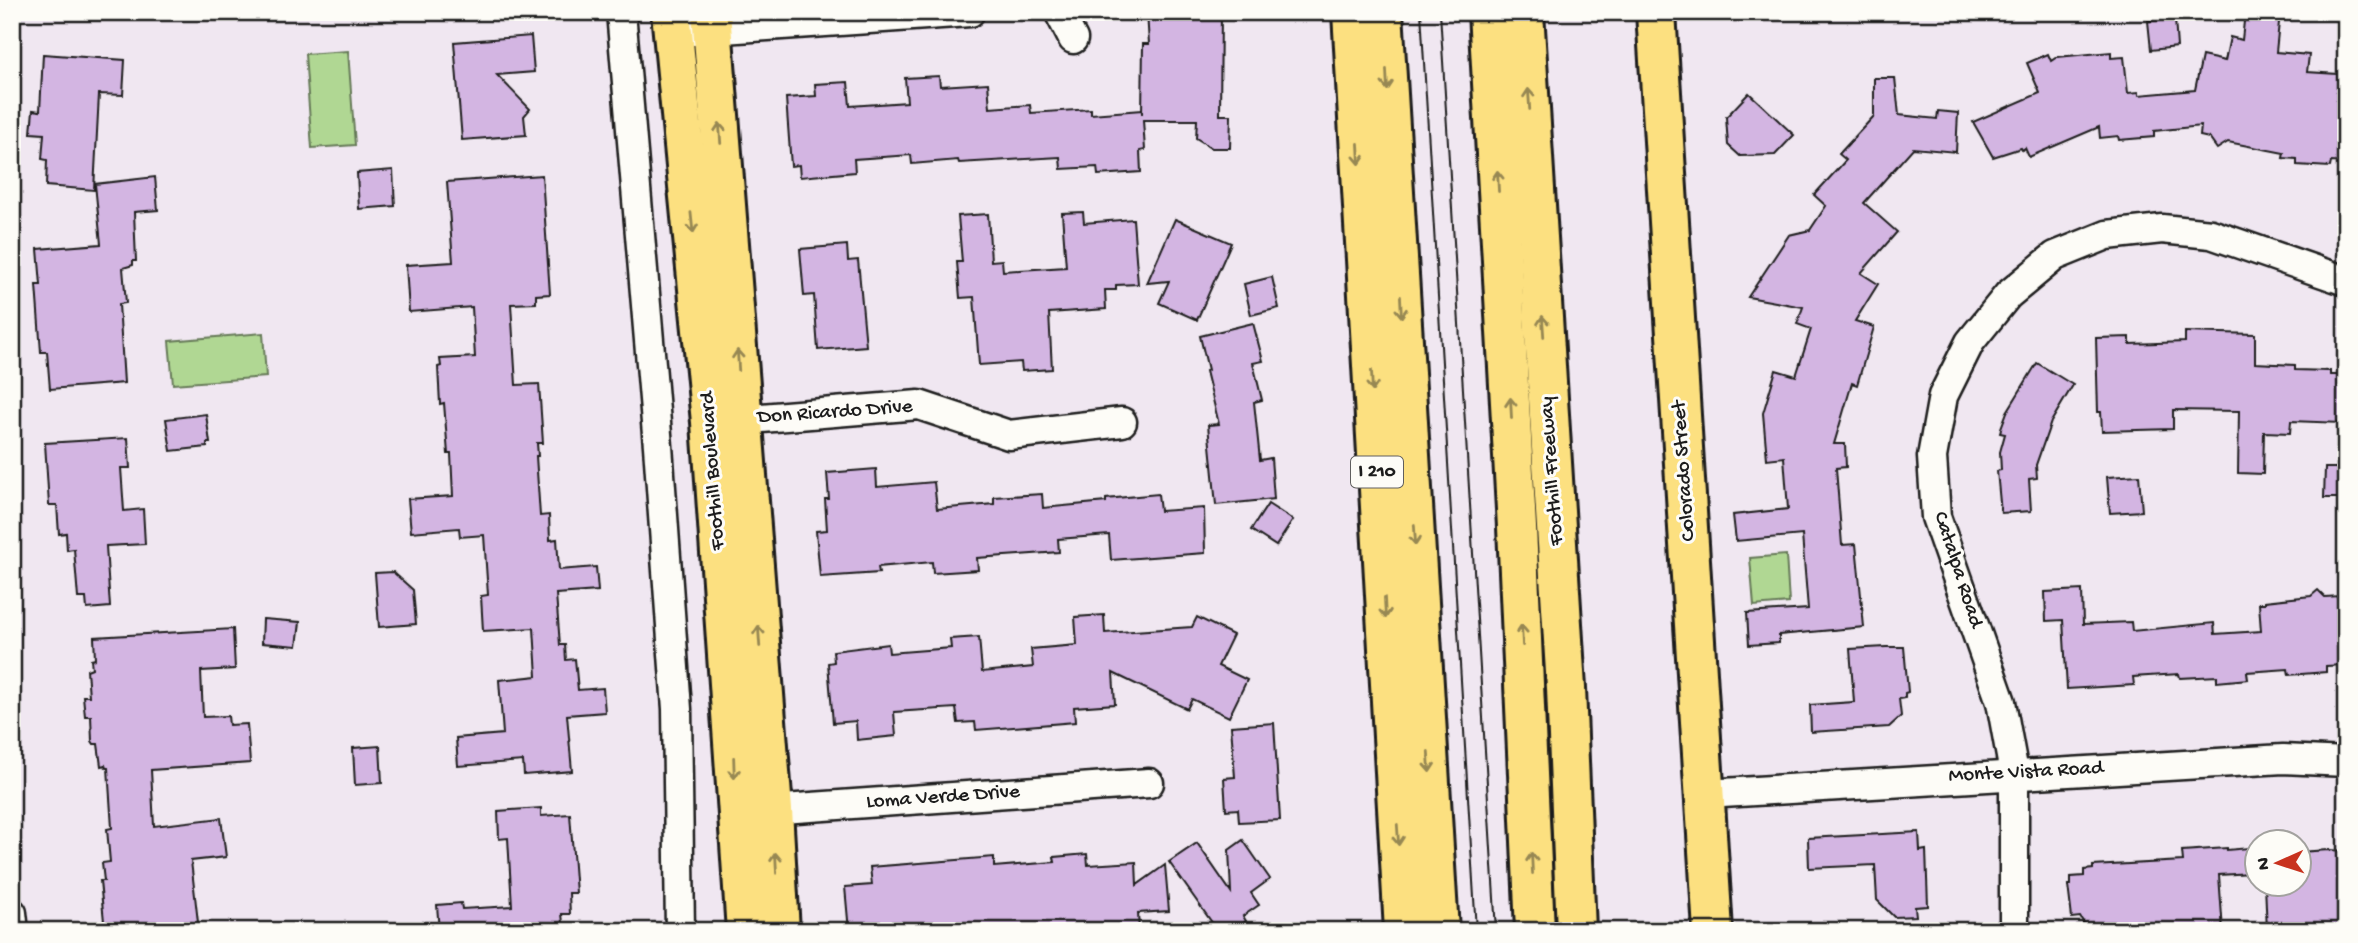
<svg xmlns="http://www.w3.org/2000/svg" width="2358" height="943" font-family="'Gochi Hand',sans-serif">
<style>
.green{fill:#b0d793;stroke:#667a58;stroke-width:2}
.building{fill:#d3b5e2;stroke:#1c1c1c;stroke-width:2}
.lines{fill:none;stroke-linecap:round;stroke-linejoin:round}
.street-casing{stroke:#1c1c1c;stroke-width:33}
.primary-casing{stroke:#1c1c1c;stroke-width:44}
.highway-casing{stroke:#1c1c1c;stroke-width:44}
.street{stroke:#fdfcf7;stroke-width:28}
.primary{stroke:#fce080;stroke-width:38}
.highway{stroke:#fce080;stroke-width:38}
.tram{stroke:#1c1c1c;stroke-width:2}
.oneway{stroke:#978853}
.labels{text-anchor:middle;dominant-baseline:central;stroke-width:6;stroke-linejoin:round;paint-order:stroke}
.shield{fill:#fdfcf7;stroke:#605f5e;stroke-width:2}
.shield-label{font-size:19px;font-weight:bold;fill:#1c1c1c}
.street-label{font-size:21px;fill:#1c1c1c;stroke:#fdfcf7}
</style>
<rect width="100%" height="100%" fill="#f0e7f1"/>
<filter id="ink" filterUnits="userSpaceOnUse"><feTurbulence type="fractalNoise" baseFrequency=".0143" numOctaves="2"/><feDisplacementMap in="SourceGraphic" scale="14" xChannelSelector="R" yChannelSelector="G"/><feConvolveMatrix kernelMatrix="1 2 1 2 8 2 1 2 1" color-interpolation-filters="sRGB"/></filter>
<g filter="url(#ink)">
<g class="green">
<polygon points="348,51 355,145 312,148 305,54"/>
<polygon points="263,333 266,377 173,384 169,341"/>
<polygon points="1786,555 1789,603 1754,606 1750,558"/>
</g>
<g class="building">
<polygon points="1147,12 1221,12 1220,115 1231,115 1230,148 1212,148 1196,138 1197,120 1143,120 1145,150 1140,151 1141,172 1098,175 1097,167 1061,169 1060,157 959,163 958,160 912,164 911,155 854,159 855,172 800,177 799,165 791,166 786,98 816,96 815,84 848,82 850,106 907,102 905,78 939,76 940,86 988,83 990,108 1030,105 1031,113 1091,109 1091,114 1142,110 1142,114 1143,44 1149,44"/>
<polygon points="2245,12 2280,12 2276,52 2309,55 2307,72 2338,74 2338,78 2346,78 2346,163 2331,162 2330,167 2297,165 2297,159 2283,158 2284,153 2228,142 2217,149 2209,138 2200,136 2201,126 2154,131 2154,137 2119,140 2118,136 2100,138 2099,127 2029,157 2025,148 2022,150 2021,148 1993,157 1973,122 2040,93 2027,63 2048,54 2051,61 2057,57 2111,52 2111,58 2124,57 2128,93 2139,92 2139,95 2195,90 2202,56 2225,61 2230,37 2242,40"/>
<polygon points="2175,19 2177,47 2151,50 2148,21"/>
<polygon points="531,36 534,72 497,75 530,109 524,116 526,135 462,140 454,42"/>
<polygon points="43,54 125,60 123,95 99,94 94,190 46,186 47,160 42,159 44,134 31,133 33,110 40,111"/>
<polygon points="1874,78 1895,78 1899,115 1937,119 1938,111 1958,113 1956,152 1913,148 1864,203 1897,232 1861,273 1878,284 1855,321 1874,327 1857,385 1852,383 1834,444 1845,444 1846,467 1836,468 1842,545 1856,544 1864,627 1779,635 1779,643 1749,645 1747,613 1808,609 1802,535 1736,541 1733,515 1788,509 1784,457 1767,459 1763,413 1776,370 1796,376 1811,329 1797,324 1803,307 1748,297 1789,235 1810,230 1826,206 1814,195 1846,160 1839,154 1874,116"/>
<polygon points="1749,93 1794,135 1775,155 1740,156 1728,145 1726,117"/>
<polygon points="393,170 395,206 359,209 357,173"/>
<polygon points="542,175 550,294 536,295 536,303 511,304 516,385 539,384 543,443 537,443 538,456 536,456 540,516 549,515 550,540 557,539 559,570 596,567 598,591 556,594 560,645 565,645 566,660 575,659 578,690 603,688 605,712 567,715 572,771 524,775 523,761 458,766 456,738 503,734 499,680 537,676 534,628 483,631 481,596 488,595 484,535 460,537 459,528 411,532 408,499 453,496 451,454 448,454 444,403 440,404 438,367 441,366 440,359 475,357 472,307 409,312 406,265 453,262 447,182"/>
<polygon points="155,177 158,210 134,212 136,261 133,261 133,265 123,268 126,303 119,304 124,383 50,389 47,352 41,352 36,285 41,285 38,249 101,244 95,184"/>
<polygon points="1083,212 1084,223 1133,219 1138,284 1116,285 1116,290 1105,290 1106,309 1049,313 1052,369 1022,371 1021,362 979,365 974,297 960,298 957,262 962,262 958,216 988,214 991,261 1002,260 1003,271 1066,267 1062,213"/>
<polygon points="1175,219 1231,243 1197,320 1159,303 1169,281 1147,283"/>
<polygon points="847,245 848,261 858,260 866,346 818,350 814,295 804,296 800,249"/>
<polygon points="1272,277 1279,308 1251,315 1244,284"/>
<polygon points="1253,323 1263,361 1253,363 1262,400 1254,402 1260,460 1271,458 1274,499 1216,505 1208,425 1219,424 1206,371 1208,370 1200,336"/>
<polygon points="2185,332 2255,334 2255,363 2295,365 2295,370 2330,371 2330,375 2343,375 2342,423 2291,421 2290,433 2264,432 2263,474 2238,473 2239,411 2173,410 2173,429 2102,431 2101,412 2098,412 2096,338 2130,337 2130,344 2185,342"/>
<polygon points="2037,363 2073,385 2051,422 2036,465 2037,478 2029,479 2031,511 2001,513 1997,471 2001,470 2000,452 2005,434 2000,433 2001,428 2007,412"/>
<polygon points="206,414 210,443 207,443 207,447 171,451 166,419"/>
<polygon points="128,438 130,468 121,468 124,511 143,509 145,544 106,546 110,607 87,609 86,598 78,598 74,549 67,550 66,533 59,534 57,505 49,505 45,443"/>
<polygon points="2325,468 2346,468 2346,498 2324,498"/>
<polygon points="876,469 877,487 934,482 937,509 994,504 994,497 1042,494 1043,508 1106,502 1106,499 1158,494 1160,511 1204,508 1205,553 1111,560 1109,535 1058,539 1059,552 977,558 978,570 933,573 932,562 878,567 879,573 820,577 816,531 827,530 825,499 829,499 827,473"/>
<polygon points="2139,475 2142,511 2110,513 2107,477"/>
<polygon points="1268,504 1293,520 1276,546 1251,530"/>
<polygon points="393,572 413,590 416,624 379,627 375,573"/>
<polygon points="2082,590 2083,624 2131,622 2132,631 2214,623 2215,634 2261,631 2259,603 2265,603 2265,601 2311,596 2318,590 2325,597 2340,596 2344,665 2326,666 2326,672 2289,675 2288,669 2247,672 2248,679 2217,682 2217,676 2180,678 2179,674 2133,677 2134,685 2067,689 2063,620 2046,621 2045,592"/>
<polygon points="1104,615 1105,633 1192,627 1197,617 1233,635 1218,666 1247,680 1229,717 1192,699 1187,709 1113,673 1115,704 1074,707 1075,722 976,730 975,722 958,723 956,708 894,712 896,736 857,740 856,721 833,723 828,663 834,662 833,651 888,644 889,653 951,648 950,639 979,637 982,672 1033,667 1031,649 1077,645 1075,617"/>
<polygon points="263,619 300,622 297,646 262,643"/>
<polygon points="233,629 235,669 201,671 203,717 228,716 229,725 247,724 250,763 151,770 154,826 221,818 226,857 191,861 199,931 105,931 100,881 104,881 102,863 110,862 107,829 112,828 108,768 106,768 105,765 101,766 98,744 94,744 92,741 91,716 85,716 83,696 89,696 87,670 92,668 91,660 95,659 94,637"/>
<polygon points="1886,647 1904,647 1908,692 1905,693 1905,698 1899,699 1901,716 1889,727 1811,732 1810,705 1854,702 1850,649"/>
<polygon points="1274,723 1280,820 1239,822 1238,809 1226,810 1224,778 1235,777 1231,726"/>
<polygon points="380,746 382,783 355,785 353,748"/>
<polygon points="541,808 541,816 570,814 576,893 569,893 570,914 562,914 564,931 439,931 437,905 461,903 462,909 512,906 508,838 499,839 498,811"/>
<polygon points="1919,832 1920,851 1926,850 1928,906 1915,907 1916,916 1894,917 1877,900 1875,865 1809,868 1808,838"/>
<polygon points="1243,840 1270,879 1251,893 1259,905 1243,916 1246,921 1233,931 1218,931 1169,862 1197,843 1231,892 1229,850"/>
<polygon points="2227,848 2227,850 2249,848 2251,873 2219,875 2223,931 2110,931 2110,924 2085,925 2080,917 2072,918 2068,885 2071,885 2071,877 2084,876 2084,870 2093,869 2093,866 2183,861 2182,851"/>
<polygon points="2329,850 2346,851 2346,926 2267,931 2265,884 2299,884 2299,852"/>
<polygon points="1087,854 1088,865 1136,862 1137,885 1165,865 1169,911 1138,913 1139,931 849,931 845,887 872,885 870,867 994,857 994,867 1055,862 1054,857"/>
</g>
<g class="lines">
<defs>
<g id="street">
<polyline points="621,12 658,446 677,709 680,931"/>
<polyline points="1059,12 1073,39"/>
<polyline points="694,31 970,12"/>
<polyline points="725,421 919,405 1009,435 1122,422"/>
<polyline points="1706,794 2283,759 2346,762"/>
<polyline points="754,811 1149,783"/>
<polyline points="12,913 14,931"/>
<polyline points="2014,931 2014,773 2001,702 1936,517 1932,457 1943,396 1970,342 2008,295 2055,256 2107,235 2162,229 2211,234 2346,281"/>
</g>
<g id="primary">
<polyline points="671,12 711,422 746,931"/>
<polyline points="711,12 773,810 780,931"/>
<polyline points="1656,12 1713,931"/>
</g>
<g id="highway">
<polyline points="1352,12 1404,931"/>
<polyline points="1383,12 1439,931"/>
<polyline points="1488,12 1517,527 1535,931"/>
<polyline points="1524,12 1566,688 1576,931"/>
</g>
</defs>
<use href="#street" class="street-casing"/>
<use href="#primary" class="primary-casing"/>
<use href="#highway" class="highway-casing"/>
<use href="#street" class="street"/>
<use href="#primary" class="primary"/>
<use href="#highway" class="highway"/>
<g class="tram">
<polyline points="1421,12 1476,931"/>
<polyline points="1440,12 1496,931"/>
</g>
</g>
<defs><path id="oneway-shaft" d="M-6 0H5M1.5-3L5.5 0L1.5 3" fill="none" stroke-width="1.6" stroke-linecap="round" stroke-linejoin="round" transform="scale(1.75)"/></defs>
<g class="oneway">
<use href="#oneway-shaft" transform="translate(1387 80) rotate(87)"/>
<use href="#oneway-shaft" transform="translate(1529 99) rotate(-94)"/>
<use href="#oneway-shaft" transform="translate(720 133) rotate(-94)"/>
<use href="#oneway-shaft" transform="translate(1359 154) rotate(87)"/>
<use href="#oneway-shaft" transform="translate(1498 181) rotate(-93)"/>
<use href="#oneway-shaft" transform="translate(692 223) rotate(84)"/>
<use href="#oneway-shaft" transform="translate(1401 307) rotate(87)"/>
<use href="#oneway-shaft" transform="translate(1543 326) rotate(-94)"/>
<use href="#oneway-shaft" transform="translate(738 360) rotate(-94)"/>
<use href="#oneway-shaft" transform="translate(1372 381) rotate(87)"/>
<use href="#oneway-shaft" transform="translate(1511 408) rotate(-93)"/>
<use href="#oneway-shaft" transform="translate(1415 535) rotate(86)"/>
<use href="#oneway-shaft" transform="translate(1385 608) rotate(87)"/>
<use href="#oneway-shaft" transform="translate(1522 635) rotate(-93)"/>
<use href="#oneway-shaft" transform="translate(759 636) rotate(-94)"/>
<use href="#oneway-shaft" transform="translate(1429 762) rotate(86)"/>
<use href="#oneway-shaft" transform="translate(734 768) rotate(88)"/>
<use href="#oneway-shaft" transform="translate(1398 835) rotate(86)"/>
<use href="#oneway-shaft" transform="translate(776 863) rotate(-93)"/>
<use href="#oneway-shaft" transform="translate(1532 863) rotate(-93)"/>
</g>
</g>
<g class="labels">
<rect class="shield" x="1351" y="456.5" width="52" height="31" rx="5"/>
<g class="shield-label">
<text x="1377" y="472">I 210</text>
</g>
<g class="street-label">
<text transform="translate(835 413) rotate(-4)">Don Ricardo Drive</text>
<text transform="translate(714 471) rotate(-94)">Foothill Boulevard</text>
<text transform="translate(1553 471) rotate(-94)">Foothill Freeway</text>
<text transform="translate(1685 471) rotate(-94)">Colorado Street</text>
<text transform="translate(1957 570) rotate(72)">Catalpa Road</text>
<text transform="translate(2026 773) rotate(-3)">Monte Vista Road</text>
<text transform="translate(943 798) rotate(-4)">Loma Verde Drive</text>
</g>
</g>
<rect width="2358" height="943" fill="none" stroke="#fdfcf7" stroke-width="42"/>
<rect x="21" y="21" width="2316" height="901" fill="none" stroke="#1c1c1c" stroke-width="2.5" filter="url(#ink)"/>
<g transform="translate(2278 863) rotate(267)"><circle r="33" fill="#fdfcf7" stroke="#a3a29f" stroke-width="2"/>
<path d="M0-5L12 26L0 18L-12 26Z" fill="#c8321e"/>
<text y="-10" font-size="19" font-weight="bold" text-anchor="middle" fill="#1c1c1c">N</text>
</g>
</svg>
